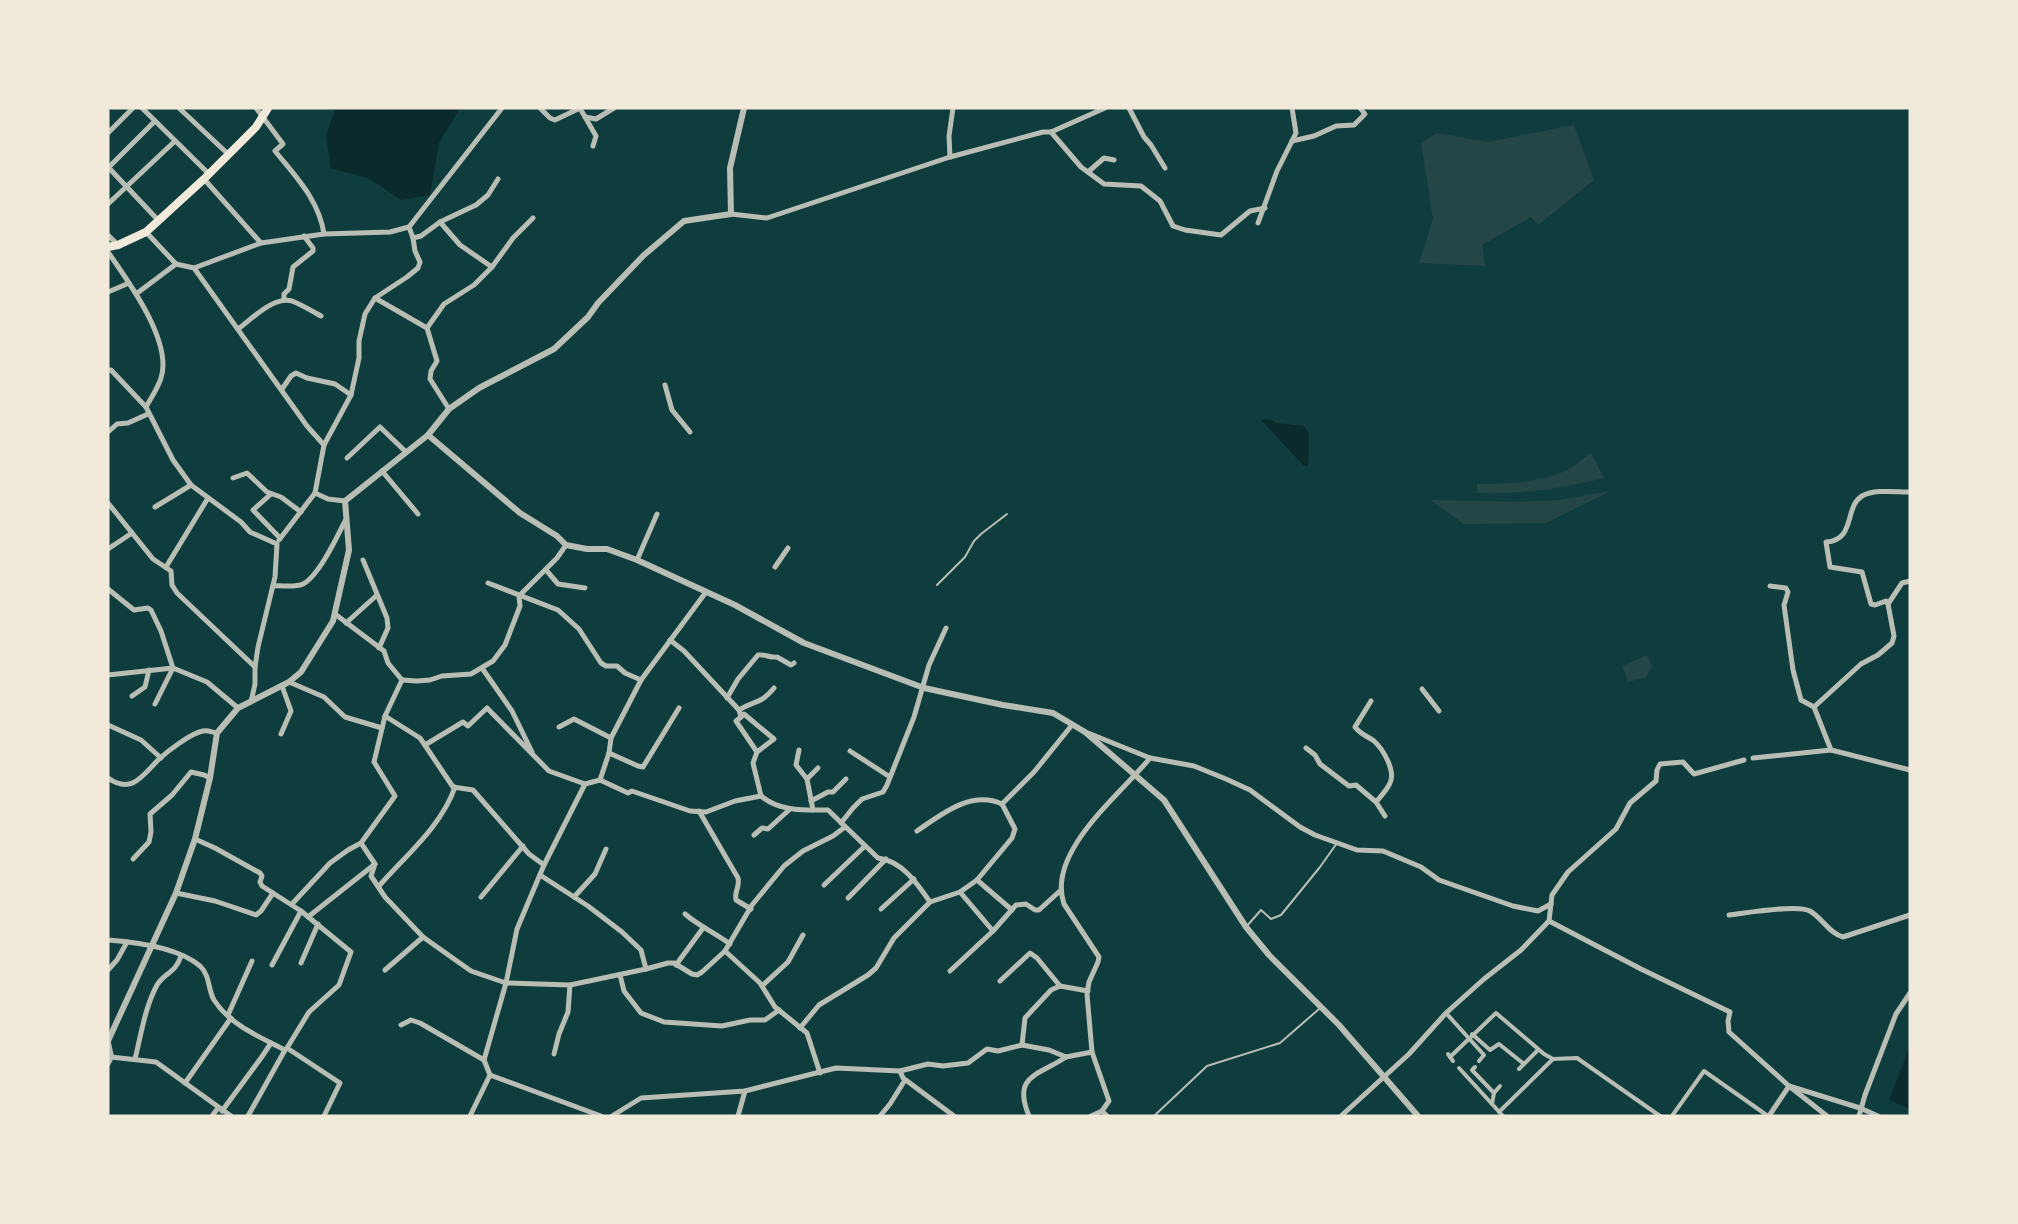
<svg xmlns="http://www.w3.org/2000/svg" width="2018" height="1224" font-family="Lato,sans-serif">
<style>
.green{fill:#244646}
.water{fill:#0a2a2b}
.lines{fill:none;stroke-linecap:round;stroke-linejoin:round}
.service{stroke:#b8beb3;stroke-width:2}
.pedestrian{stroke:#b8beb3;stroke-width:4}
.minor{stroke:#b8beb3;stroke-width:5}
.tertiary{stroke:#b8beb3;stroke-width:6}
.secondary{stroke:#f1e9da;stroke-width:8}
</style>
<rect width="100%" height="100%" fill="#0f3d3e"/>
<g class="green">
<polygon points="1574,125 1594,180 1538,225 1531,217 1482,245 1485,266 1419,263 1433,219 1421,143 1437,133 1488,142"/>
<path d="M1591,453L1604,478C1560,489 1522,494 1477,493V484C1507,484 1546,483 1572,467C1579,463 1585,457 1591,453Z"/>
<polygon points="1611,491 1546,523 1464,524 1430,500 1520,502 1559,500"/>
<polygon points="1647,655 1652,666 1646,677 1628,682 1622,666"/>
</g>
<g class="water">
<polygon points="332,108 460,108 439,143 430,195 401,200 370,179 331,168 326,136 335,111"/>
<polygon points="1260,419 1271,420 1276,423 1304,426 1309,434 1308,466 1304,466"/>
<polygon points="1909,1049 1910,1049 1910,1109 1889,1100"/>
</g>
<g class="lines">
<g class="service">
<polyline points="937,585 965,557 974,541 981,534 1007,514"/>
<polyline points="1246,927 1261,910 1271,919 1281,915 1320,867 1337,843"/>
<polyline points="1154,1116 1207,1066 1280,1043 1319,1009"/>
</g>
<g class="pedestrian">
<polyline points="1446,1013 1484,1055 1479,1061"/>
<polyline points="1472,1034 1490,1050 1499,1044 1524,1064"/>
<polyline points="1448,1054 1453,1061"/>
<polyline points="1450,1057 1496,1013 1544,1054 1553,1059 1577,1058 1660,1116"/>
<polyline points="1475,1067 1472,1070 1494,1093"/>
<polyline points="1459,1068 1503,1116"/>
<polyline points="1519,1069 1538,1050"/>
<polyline points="1492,1104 1494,1093 1500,1086"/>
<polyline points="1499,1112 1553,1059"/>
<polyline points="1672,1116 1704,1071 1768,1116"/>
</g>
<g class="minor">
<polyline points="142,108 209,174"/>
<polyline points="179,108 228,154"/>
<path d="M256,108L283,144L275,151C296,177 319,200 324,234"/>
<polyline points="540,108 550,118 555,120 578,109 581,110 596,136 593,146"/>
<polyline points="1129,108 1144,137 1151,145 1165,168"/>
<polyline points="585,117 596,119 614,108"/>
<polyline points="1051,132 1081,167 1104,184 1141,186 1160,201 1173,226 1185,230 1221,235 1250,211 1265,208"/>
<polyline points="108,133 133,108"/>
<polyline points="1292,141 1314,136 1336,126 1354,125 1365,114 1360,108"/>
<polyline points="950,157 949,136 953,108"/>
<polyline points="108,167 158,220"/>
<polyline points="108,168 155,121"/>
<polyline points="1088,172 1104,158 1114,160"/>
<polyline points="108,204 175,141"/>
<polyline points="731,214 767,218 950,157 1043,132 1051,132 1105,108"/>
<polyline points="440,222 460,245 492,267"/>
<polyline points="1258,223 1277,171 1296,133 1292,108"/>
<polyline points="409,227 413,238 421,236 440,222 476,205 488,195 498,179"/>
<polyline points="146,232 176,264 194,268 307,426 324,445"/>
<polyline points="108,235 118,245"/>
<polyline points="261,243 324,234 390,232 409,227 502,108"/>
<path d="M108,252C128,281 173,342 161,378C158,388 151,398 146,407"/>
<polyline points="194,268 261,243 204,179"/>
<polyline points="108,292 129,283"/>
<polyline points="136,294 176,264"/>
<polyline points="375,298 427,328 437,361 431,371 430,379 449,409"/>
<polyline points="284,300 284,294 289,289 293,267 313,251 313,248 304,236"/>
<polyline points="427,328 444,304 474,285 492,267 513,238 533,218"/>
<path d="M238,329C252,319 273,296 292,301C302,305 312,311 321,316"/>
<polyline points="108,370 111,370 146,407 173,460 191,485 241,522 250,532 277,544 275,577 258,647 255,667 255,684 251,702"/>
<polyline points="665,385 672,410 690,432"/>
<polyline points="282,389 291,376 296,373 307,378 335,384 351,395"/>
<polyline points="108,432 117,424 128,423 148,414"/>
<polyline points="347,458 380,427 406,452"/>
<polyline points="382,471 418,514"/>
<polyline points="233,478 247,473 267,492 281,497 301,512"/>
<polyline points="271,494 253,510 280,538"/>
<polyline points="345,501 328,499 315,493 324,445 351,395 359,358 359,341 365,314 375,298 407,277 418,268 420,262 415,251 413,238"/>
<polyline points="108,503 153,559 171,571 172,585 177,593 255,667"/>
<polyline points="155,507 191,485"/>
<polyline points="279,540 315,493"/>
<polyline points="108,549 132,533"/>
<polyline points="363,560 387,618 388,628 379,648"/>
<polyline points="637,560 657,514"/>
<polyline points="166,567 208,498"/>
<polyline points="775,567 788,548"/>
<polyline points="546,570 558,584 585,588"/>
<polyline points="488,583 558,610 579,629 601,663 606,666 617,666 625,673 641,680"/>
<path d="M273,586C282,585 295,588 303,584C319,576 338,535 346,519"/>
<polyline points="1770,586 1786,588 1788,592 1784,605 1793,670 1801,700 1814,707 1831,750 1910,770"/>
<polyline points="108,589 134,610 148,608 151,610 161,631 173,668 155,704"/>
<polyline points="519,596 557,558 566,545"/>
<path d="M1888,604L1886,601L1875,605L1871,604L1862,572L1830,567L1826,542C1856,540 1844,507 1862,496C1875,489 1895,492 1910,492"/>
<polyline points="335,614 384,651 388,663 402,680 385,716 420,738 453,787 473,790 529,854 544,865"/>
<polyline points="346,623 377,595"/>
<polyline points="670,640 684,651 739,710 741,717 736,721 757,752 753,763 761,796"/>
<polyline points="482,668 512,711 532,752"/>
<polyline points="108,675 173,668 207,682 238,708"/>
<polyline points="402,680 417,681 430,680 442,676 471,674 493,661 505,645 520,606 519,596"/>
<polyline points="289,682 324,697 345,717 382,728"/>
<polyline points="1422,689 1439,711"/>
<polyline points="132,696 145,687 149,670"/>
<path d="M727,698L738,679L758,655C765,654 770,658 777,657L791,665L794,663"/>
<path d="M1371,701L1355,727C1360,734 1367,736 1374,741C1383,749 1396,771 1390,783C1387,790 1381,796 1376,802"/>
<polyline points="1814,707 1861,664 1878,655 1892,643 1894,636 1888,604 1902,583 1910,581"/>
<path d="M739,710C755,700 760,705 774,688"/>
<polyline points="741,717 744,714 774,739 757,752"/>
<polyline points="108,725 141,740 161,758"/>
<polyline points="559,727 574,719 611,738"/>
<polyline points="1088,733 1150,758 1194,766 1226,779 1250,790 1300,827 1315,835 1357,850 1383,851 1421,867 1439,880 1513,906 1538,911 1551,904"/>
<polyline points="281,734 291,711 282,686"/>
<polyline points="425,745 463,722 468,726 487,708 549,771 585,784"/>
<polyline points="1306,748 1315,755 1320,764 1349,786 1356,785 1376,802 1385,816"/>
<polyline points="799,750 796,765 807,779 813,810"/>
<polyline points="850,751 890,777"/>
<polyline points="609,753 638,766 643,767 679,708"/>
<polyline points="1753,758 1831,750"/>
<path d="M108,778C132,795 143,775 159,759C168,751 191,733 203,731C207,730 212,732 217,733"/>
<polyline points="807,779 818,768"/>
<path d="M600,780L628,793L632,791L690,811L706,812L735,801L761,796C780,812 805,810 828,810L878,858C902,861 917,883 930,902"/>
<polyline points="811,801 828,792 833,792 846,779"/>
<path d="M699,811L738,878C740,887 734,892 736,900L751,909"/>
<polyline points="841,823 853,808 862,799 883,792 887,785 914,717 929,665 946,628"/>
<path d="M917,831C942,814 971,790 1002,804"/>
<polyline points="754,835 762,828 768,829 790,809"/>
<polyline points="195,839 215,848 260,873 262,876 260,882 262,886 301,911 351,952 339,985 309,1012 287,1048 340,1083 324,1116"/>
<polyline points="361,843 375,864 371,876 385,897 423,937 471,971 506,983 570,985 646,969 641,950 622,932 588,906 540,875"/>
<polyline points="133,859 149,842 151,832 150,814 172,795 191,772 204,775 210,778"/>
<polyline points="977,880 1012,910"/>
<polyline points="824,885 865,846"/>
<path d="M379,886C406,855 441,827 455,787"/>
<polyline points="960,892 993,931"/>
<polyline points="176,893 215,901 256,915 261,911 273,893"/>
<polyline points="481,897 523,846"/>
<polyline points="574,897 595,874 606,849"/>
<polyline points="848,898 886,859"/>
<polyline points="292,904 330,863 348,850 361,843 395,796 374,762 385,716"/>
<polyline points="881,909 914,879"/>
<path d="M685,914C699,926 715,933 730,944"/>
<path d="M1729,915C1746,913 1797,904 1810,911C1822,918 1830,934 1843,937L1910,915"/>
<polyline points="308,917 375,864"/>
<polyline points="1549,921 1641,969 1730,1012 1728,1021 1729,1032 1789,1086 1827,1116"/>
<path d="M108,940C135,942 179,948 200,966C210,975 208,990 214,1000C230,1025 260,1037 285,1050"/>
<polyline points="725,951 760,983 775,1007 807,1033 820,1073"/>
<polyline points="301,963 318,924"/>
<polyline points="272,965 301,911"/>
<polyline points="676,965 703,928"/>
<polyline points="646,969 668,963 674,963 692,974 697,975 702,972 725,951 752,905 784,866 803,851 833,836 845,827"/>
<polyline points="108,970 117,960 127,942"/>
<polyline points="385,970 423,937"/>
<polyline points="950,971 993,931 1016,905 1026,904 1035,910 1039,910 1061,890"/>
<polyline points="620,975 624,991 641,1013 664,1022 722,1026 750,1020 765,1020 779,1010"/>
<polyline points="1000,981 1030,953 1037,958 1060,986"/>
<polyline points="762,986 788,962 803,935"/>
<polyline points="228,1015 252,961"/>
<polyline points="401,1025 411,1020 420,1023 484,1060"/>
<polyline points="800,1028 819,1005 868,975 876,968 894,938 930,902 960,892 977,880 1012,838 1015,829 1002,804 1034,772 1072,725"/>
<polyline points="1022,1045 1025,1018 1051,990 1060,986 1088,991"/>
<polyline points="554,1054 559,1034 568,1012 570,985"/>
<polyline points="111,1057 156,1062 231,1116"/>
<path d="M135,1059C141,1035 145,1007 157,985C165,972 175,974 181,956"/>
<polyline points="900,1071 903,1078 954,1116"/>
<polyline points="490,1075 601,1116"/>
<polyline points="185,1083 231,1018"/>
<polyline points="222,1111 261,1058 271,1043"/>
<polyline points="212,1116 218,1108"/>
<polyline points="248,1116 285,1050"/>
<polyline points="470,1116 490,1075 484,1060 506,983 517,929 544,865 585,784 600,780 609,753 611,738 641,680 706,592"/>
<polyline points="612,1116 641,1098 745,1091 836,1068 900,1071 928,1064 943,1066 968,1063 987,1049 998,1051 1022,1045 1049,1050 1066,1057 1092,1052"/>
<polyline points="738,1116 745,1091"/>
<polyline points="880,1116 890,1104 905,1080"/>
<path d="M1029,1116C1012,1075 1038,1076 1066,1057"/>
<polyline points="1091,1116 1102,1111"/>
<path d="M1107,1116L1102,1111L1109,1101L1092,1052L1087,994L1089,982L1098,962L1099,957L1064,904C1046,852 1121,794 1150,758"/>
<polyline points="1341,1116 1409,1054 1446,1013 1484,979 1521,950 1549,921 1552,895 1568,872 1616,829 1630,803 1656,781 1657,770 1660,764 1683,762 1694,774 1744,760"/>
<polyline points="1769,1116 1789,1086 1860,1108 1878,1116"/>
<polyline points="1859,1116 1865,1095 1896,1014 1910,993"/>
</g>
<g class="tertiary">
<polyline points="428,435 520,513 557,536 566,545 587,549 607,549 637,560 735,605 804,643 924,688 1003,705 1053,713 1085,732 1164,800 1246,927 1269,955 1339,1025 1418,1116"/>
<polyline points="108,1041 176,893 195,839 210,778 217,733 238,708 289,682 301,672 333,621 349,550 345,501 428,435 449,409 479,388 554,349 588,317 598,303 644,255 684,221 731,214 730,168 744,108"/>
<polyline points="108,1043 111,1057 108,1063"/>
</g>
<polyline class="secondary" points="108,247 118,245 146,232 204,179 256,127 268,108"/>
</g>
<rect width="2018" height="1224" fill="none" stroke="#f1e9da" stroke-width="219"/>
</svg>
